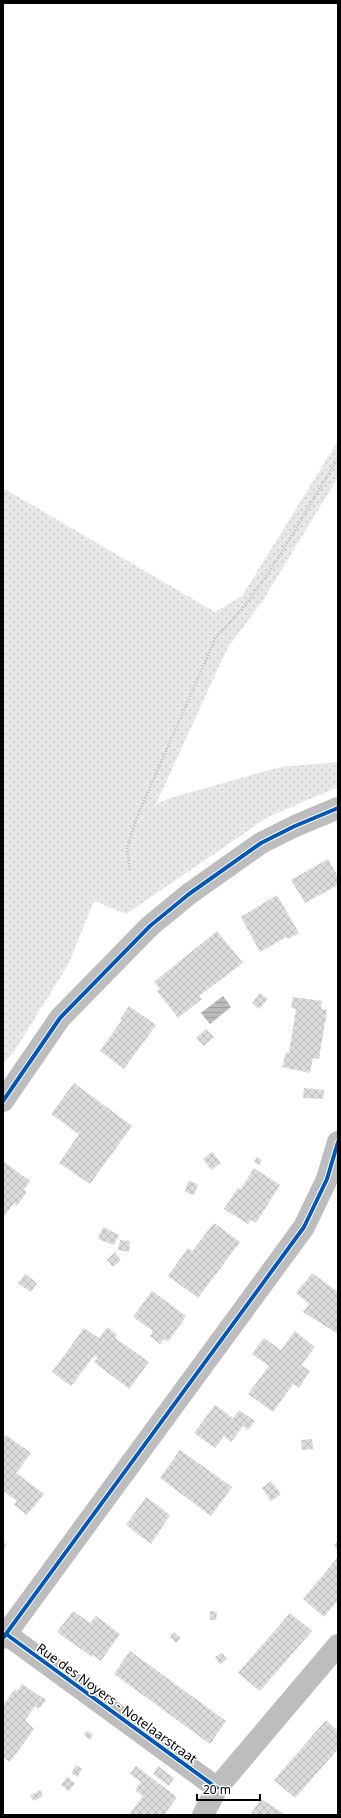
<svg xmlns="http://www.w3.org/2000/svg" width="341" height="1818" font-family="'Noto Sans',sans-serif">
<style>
.grass{fill:url(#grass-dots)}
.water{fill:url(#water-rules)}
.building{fill:url(#building-cross-hatch)}
.lines{fill:none;stroke-linecap:round;stroke-linejoin:round}
.path{stroke:#b8b8b8;stroke-width:2.5;stroke-dasharray:1 2;stroke-linecap:butt}
.minor{stroke:#bdbdbd;stroke-width:22}
.cycleway-casing{stroke:#fff;stroke-width:6}
.cycleway{stroke:#0057b8;stroke-width:4}
.labels{text-anchor:middle;dominant-baseline:central;stroke-width:3;stroke-linejoin:round;paint-order:stroke}
.street-label{font-size:13px;fill:#000;stroke:#fff}
</style>
<defs>
<pattern id="grass-dots" width="8" height="8" patternUnits="userSpaceOnUse"><rect width="8" height="8" fill="#e8e8e8"/><path d="M2 2h.1M6 6h.1" fill="none" stroke="#c5c5c5" stroke-width="1.8" stroke-linecap="round"/></pattern>
<pattern id="water-rules" width="6" height="5" patternUnits="userSpaceOnUse"><rect width="6" height="5" fill="#bababa"/><path d="M0 2.5h6" fill="none" stroke="#9e9e9e"/></pattern>
<pattern id="building-cross-hatch" width="8" height="8" patternUnits="userSpaceOnUse"><rect width="8" height="8" fill="#dcdcdc"/><path d="M0 0l8 8M0 8l8-8" fill="none" stroke="#bbb"/></pattern>
</defs>
<rect width="100%" height="100%" fill="#fff"/>
<polygon class="grass" points="338,441 338,477 262,602 228,647 156,804 170,798 280,767 338,762 338,787 268,817 126,914 94,901 69,963 14,1052 3,1064 3,488 215,612 242,596"/>
<polygon class="water" points="223,996 231,1007 210,1024 201,1013"/>
<g class="building">
<polygon points="328,859 338,877 338,885 305,903 291,880"/>
<polygon points="277,895 299,933 288,939 286,937 260,952 241,917"/>
<polygon points="217,931 243,963 199,996 202,999 178,1018 157,991 160,989 154,982"/>
<polygon points="260,993 268,999 259,1009 252,1003"/>
<polygon points="293,997 322,1001 321,1009 327,1010 319,1059 313,1058 310,1073 282,1067 286,1052 289,1053 296,1009 291,1008"/>
<polygon points="129,1006 156,1025 124,1069 100,1051 122,1020 120,1019"/>
<polygon points="206,1029 214,1037 204,1046 196,1038"/>
<polygon points="74,1083 132,1126 90,1184 59,1163 79,1134 51,1114"/>
<polygon points="304,1088 324,1090 323,1099 303,1098"/>
<polygon points="212,1152 221,1163 211,1170 203,1159"/>
<polygon points="257,1157 262,1160 259,1165 254,1162"/>
<polygon points="3,1161 30,1181 24,1190 27,1192 17,1206 14,1203 3,1218"/>
<polygon points="254,1168 280,1185 256,1223 251,1220 248,1224 224,1209 238,1188 241,1189"/>
<polygon points="188,1181 198,1184 194,1195 185,1192"/>
<polygon points="214,1223 240,1242 198,1298 168,1276 188,1248 192,1251"/>
<polygon points="103,1227 119,1235 114,1245 98,1239"/>
<polygon points="120,1240 130,1241 129,1252 118,1250"/>
<polygon points="115,1252 121,1260 113,1267 107,1260"/>
<polygon points="312,1273 338,1292 338,1334 303,1312 309,1304 296,1293"/>
<polygon points="25,1274 37,1283 31,1292 18,1283"/>
<polygon points="152,1291 186,1316 168,1342 164,1339 160,1344 150,1336 153,1331 133,1317"/>
<polygon points="107,1327 117,1335 115,1338 149,1362 129,1389 94,1362 98,1358 94,1356 71,1386 52,1372 84,1328 99,1338"/>
<polygon points="295,1331 315,1347 301,1365 310,1371 299,1388 293,1384 273,1412 248,1394 269,1366 252,1354 264,1338 281,1350"/>
<polygon points="215,1405 233,1418 239,1410 255,1421 248,1430 243,1426 231,1442 224,1436 215,1448 194,1433"/>
<polygon points="6,1435 31,1453 16,1473 44,1494 27,1515 14,1505 17,1501 3,1491 3,1439"/>
<polygon points="312,1439 313,1449 302,1450 301,1440"/>
<polygon points="180,1450 232,1487 211,1516 160,1478"/>
<polygon points="271,1481 281,1494 271,1501 262,1488"/>
<polygon points="146,1497 170,1515 151,1544 126,1525"/>
<polygon points="338,1541 338,1550 334,1546"/>
<polygon points="3,1542 7,1544 3,1550"/>
<polygon points="338,1557 338,1600 324,1617 303,1599"/>
<polygon points="73,1611 90,1623 96,1616 120,1634 101,1661 93,1655 92,1657 57,1632"/>
<polygon points="210,1611 217,1612 216,1620 210,1620"/>
<polygon points="290,1613 312,1631 260,1691 238,1673"/>
<polygon points="174,1632 181,1638 176,1643 170,1637"/>
<polygon points="130,1651 226,1721 210,1744 114,1674"/>
<polygon points="222,1653 227,1659 220,1665 215,1657"/>
<polygon points="22,1684 46,1700 39,1709 35,1706 25,1720 34,1729 10,1762 3,1757 3,1705 15,1689 17,1691"/>
<polygon points="326,1720 338,1731 338,1749 295,1798 274,1780"/>
<polygon points="87,1731 93,1735 90,1740 84,1735"/>
<polygon points="76,1765 82,1769 78,1777 71,1773"/>
<polygon points="136,1766 177,1797 164,1815 129,1815 143,1796 135,1790 141,1782 130,1774"/>
<polygon points="158,1766 174,1778 169,1786 153,1774"/>
<polygon points="67,1777 75,1783 69,1791 61,1785"/>
<polygon points="40,1790 43,1796 34,1801 30,1796"/>
<polygon points="261,1799 286,1815 250,1815"/>
</g>
<g class="lines">
<path class="path" d="M130,870L127,848L137,817L216,637C268,587 299,519 338,459"/>
<g class="minor">
<polyline points="3,1101 60,1018 150,926 189,894 261,843 295,826 338,808"/>
<polyline points="6,1634 217,1788"/>
<polyline points="3,1638 304,1227 327,1179 338,1142"/>
<polyline points="203,1815 217,1788 338,1645"/>
</g>
<defs>
<g id="cycleway">
<polyline points="3,1101 60,1018 150,926 189,894 261,843 295,826 338,808"/>
<polyline points="6,1634 217,1788"/>
<polyline points="3,1638 304,1227 327,1179 338,1142"/>
</g>
</defs>
<use href="#cycleway" class="cycleway-casing"/>
<use href="#cycleway" class="cycleway"/>
</g>
<g class="labels">
<g class="street-label">
<text transform="translate(117 1703) rotate(36)">Rue des Noyers - Notelaarstraat</text>
</g>
</g>
<rect width="341" height="1818" fill="none" stroke="#000000" stroke-width="8"/>
<path d="M197 1794v6h63v-6" fill="none" stroke="#000000" stroke-width="2"/>
<text x="203" y="1794" font-size="12" fill="#000000" stroke="#ffffff" stroke-width="3" paint-order="stroke">20 m</text>
</svg>
